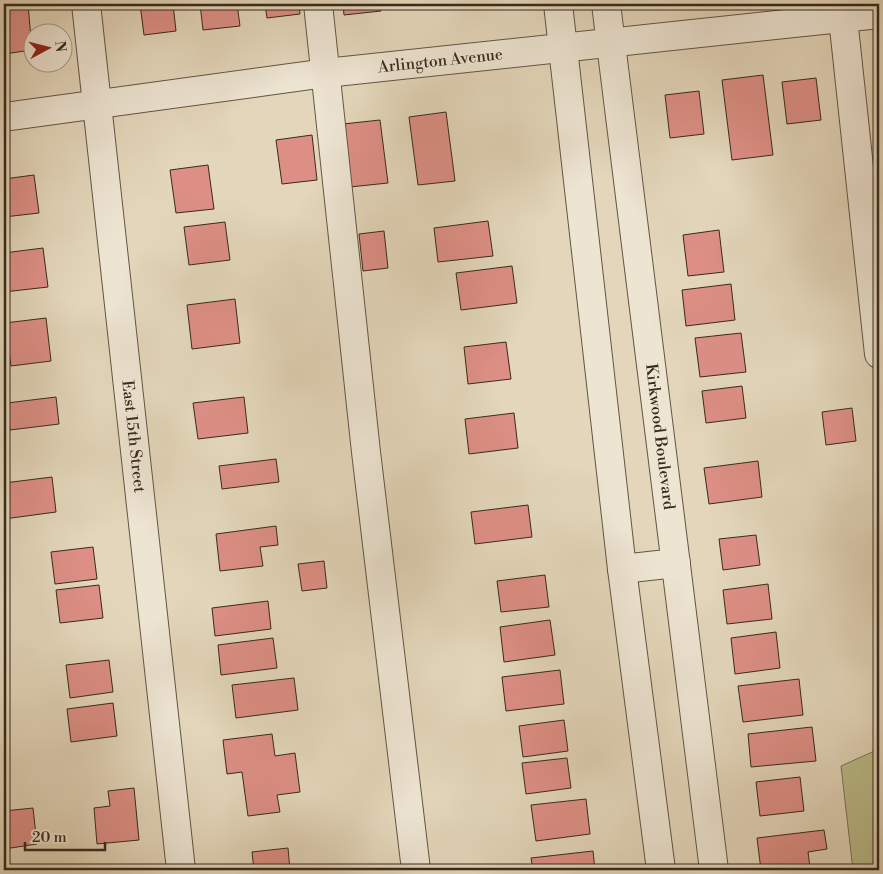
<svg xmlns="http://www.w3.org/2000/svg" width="883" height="874" font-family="'Libre Bodoni',serif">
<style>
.green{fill:#bbbc8a;stroke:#797354}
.building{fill:#dd8f85;stroke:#372a1d}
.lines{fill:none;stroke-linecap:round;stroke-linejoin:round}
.minor-casing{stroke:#625544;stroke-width:30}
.minor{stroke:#ede4d2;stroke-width:28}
.labels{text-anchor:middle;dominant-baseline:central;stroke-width:4.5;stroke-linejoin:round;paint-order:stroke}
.street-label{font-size:16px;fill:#372a1d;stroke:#ede4d2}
</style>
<rect width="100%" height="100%" fill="#e3d6ba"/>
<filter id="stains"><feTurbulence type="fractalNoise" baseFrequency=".004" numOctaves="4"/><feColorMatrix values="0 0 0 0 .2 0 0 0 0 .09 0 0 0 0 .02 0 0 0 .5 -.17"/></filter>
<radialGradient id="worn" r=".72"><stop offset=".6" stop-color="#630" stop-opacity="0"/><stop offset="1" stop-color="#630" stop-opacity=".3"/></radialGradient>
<polygon class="green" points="879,749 879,870 853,870 841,766"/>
<g class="building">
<polygon points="4,4 28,4 32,50 4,54"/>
<polygon points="140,4 173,4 176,31 144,35"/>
<polygon points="200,4 237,4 240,26 203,30"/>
<polygon points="265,4 299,4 300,14 267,18"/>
<polygon points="343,4 380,4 381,11 344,15"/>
<polygon points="763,75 773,155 732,160 722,80"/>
<polygon points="816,78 821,120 787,124 782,82"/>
<polygon points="699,91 704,134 670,138 665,95"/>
<polygon points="446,112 455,181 418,185 409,117"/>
<polygon points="380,120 388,183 350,187 343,124"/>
<polygon points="312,135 317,180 282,184 276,140"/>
<polygon points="208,165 214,209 176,213 170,170"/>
<polygon points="34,175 39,213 4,217 4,179"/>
<polygon points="488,221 493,256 438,262 434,228"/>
<polygon points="225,222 230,260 189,265 184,227"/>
<polygon points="719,230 724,272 688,276 683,235"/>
<polygon points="384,231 388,268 363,271 359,234"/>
<polygon points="43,248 48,287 4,292 4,253"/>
<polygon points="512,266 517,303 461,310 456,273"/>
<polygon points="731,284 735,320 686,326 682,290"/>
<polygon points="235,299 240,343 192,349 187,305"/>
<polygon points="46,318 51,361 11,366 5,323"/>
<polygon points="741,333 746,372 700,377 695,338"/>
<polygon points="506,342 511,379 468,384 464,347"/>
<polygon points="742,386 746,418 706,423 702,391"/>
<polygon points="56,397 59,424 10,430 7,403"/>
<polygon points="244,397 248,433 198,439 193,403"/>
<polygon points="852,408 856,441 826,445 822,412"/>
<polygon points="514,413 518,448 469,454 465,419"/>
<polygon points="276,459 279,482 222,489 219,466"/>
<polygon points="758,461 762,497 709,504 704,468"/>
<polygon points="52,477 56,512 4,519 4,483"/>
<polygon points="528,505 532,537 475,544 471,512"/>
<polygon points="276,526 278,545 260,547 263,566 220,571 216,534"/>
<polygon points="756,535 760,565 723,570 719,539"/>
<polygon points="93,547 97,579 55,584 51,552"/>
<polygon points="324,561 327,588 302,591 298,564"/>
<polygon points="545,575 549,607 501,612 497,581"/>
<polygon points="768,584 772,619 727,624 723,590"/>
<polygon points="99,585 103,618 60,623 56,590"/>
<polygon points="268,601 271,629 215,636 212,608"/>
<polygon points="550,620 555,655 504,662 500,627"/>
<polygon points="776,632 780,668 735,674 731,638"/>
<polygon points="273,638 277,668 221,675 218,645"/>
<polygon points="109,660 113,692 70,698 66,665"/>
<polygon points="560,670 564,704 506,711 502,677"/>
<polygon points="294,678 298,710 236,718 232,685"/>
<polygon points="799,679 803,715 743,722 738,686"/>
<polygon points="113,703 117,736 71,742 67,709"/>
<polygon points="564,720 568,751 523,757 519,726"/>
<polygon points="812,727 816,761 751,767 748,734"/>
<polygon points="272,734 275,756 295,753 300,792 277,795 280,812 248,816 242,772 227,774 223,740"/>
<polygon points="567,758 571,788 526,794 522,763"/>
<polygon points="800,777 804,811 760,816 756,782"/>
<polygon points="134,788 139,840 97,844 94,808 110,806 108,791"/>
<polygon points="586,799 590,834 536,841 531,805"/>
<polygon points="33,808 37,844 4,849 4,811"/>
<polygon points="824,830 827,849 808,852 810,867 761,870 757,838"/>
<polygon points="288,848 290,870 254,870 252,852"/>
<polygon points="593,851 595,870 533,870 531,858"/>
</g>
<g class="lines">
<defs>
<g id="minor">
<path id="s1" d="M86,4L181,870"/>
<polyline points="318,4 366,452 416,870"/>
<polyline points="558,4 622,569 661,870"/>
<path id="s2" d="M606,4L714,870"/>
<polyline points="843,18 879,354"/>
<path id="s3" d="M4,117L326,73L879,14"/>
<polyline points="622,569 676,563"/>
</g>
</defs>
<use href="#minor" class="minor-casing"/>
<use href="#minor" class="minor"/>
</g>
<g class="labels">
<g class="street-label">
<text stroke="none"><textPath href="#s3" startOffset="440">Arlington Avenue</textPath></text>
<text stroke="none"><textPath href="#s1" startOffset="435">East 15th Street</textPath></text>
<text stroke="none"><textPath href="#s2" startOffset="436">Kirkwood Boulevard</textPath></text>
</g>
</g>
<rect width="883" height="874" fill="none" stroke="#e3d6ba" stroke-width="20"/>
<rect x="5" y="5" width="873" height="864" fill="none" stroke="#372a1d" stroke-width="2.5"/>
<rect x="10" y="10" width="863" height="854" fill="none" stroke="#372a1d"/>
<g transform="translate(48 48) rotate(83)"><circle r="24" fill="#ede4d2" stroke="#a49a8a"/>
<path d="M0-4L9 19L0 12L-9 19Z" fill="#8f2418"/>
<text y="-8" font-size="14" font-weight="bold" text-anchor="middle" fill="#372a1d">N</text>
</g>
<path d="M25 842v8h80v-8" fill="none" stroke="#372a1d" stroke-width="2.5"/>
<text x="32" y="842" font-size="15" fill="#372a1d" stroke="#ede4d2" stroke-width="4" paint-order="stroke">20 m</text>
<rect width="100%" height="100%" filter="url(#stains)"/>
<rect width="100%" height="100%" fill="url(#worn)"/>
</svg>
